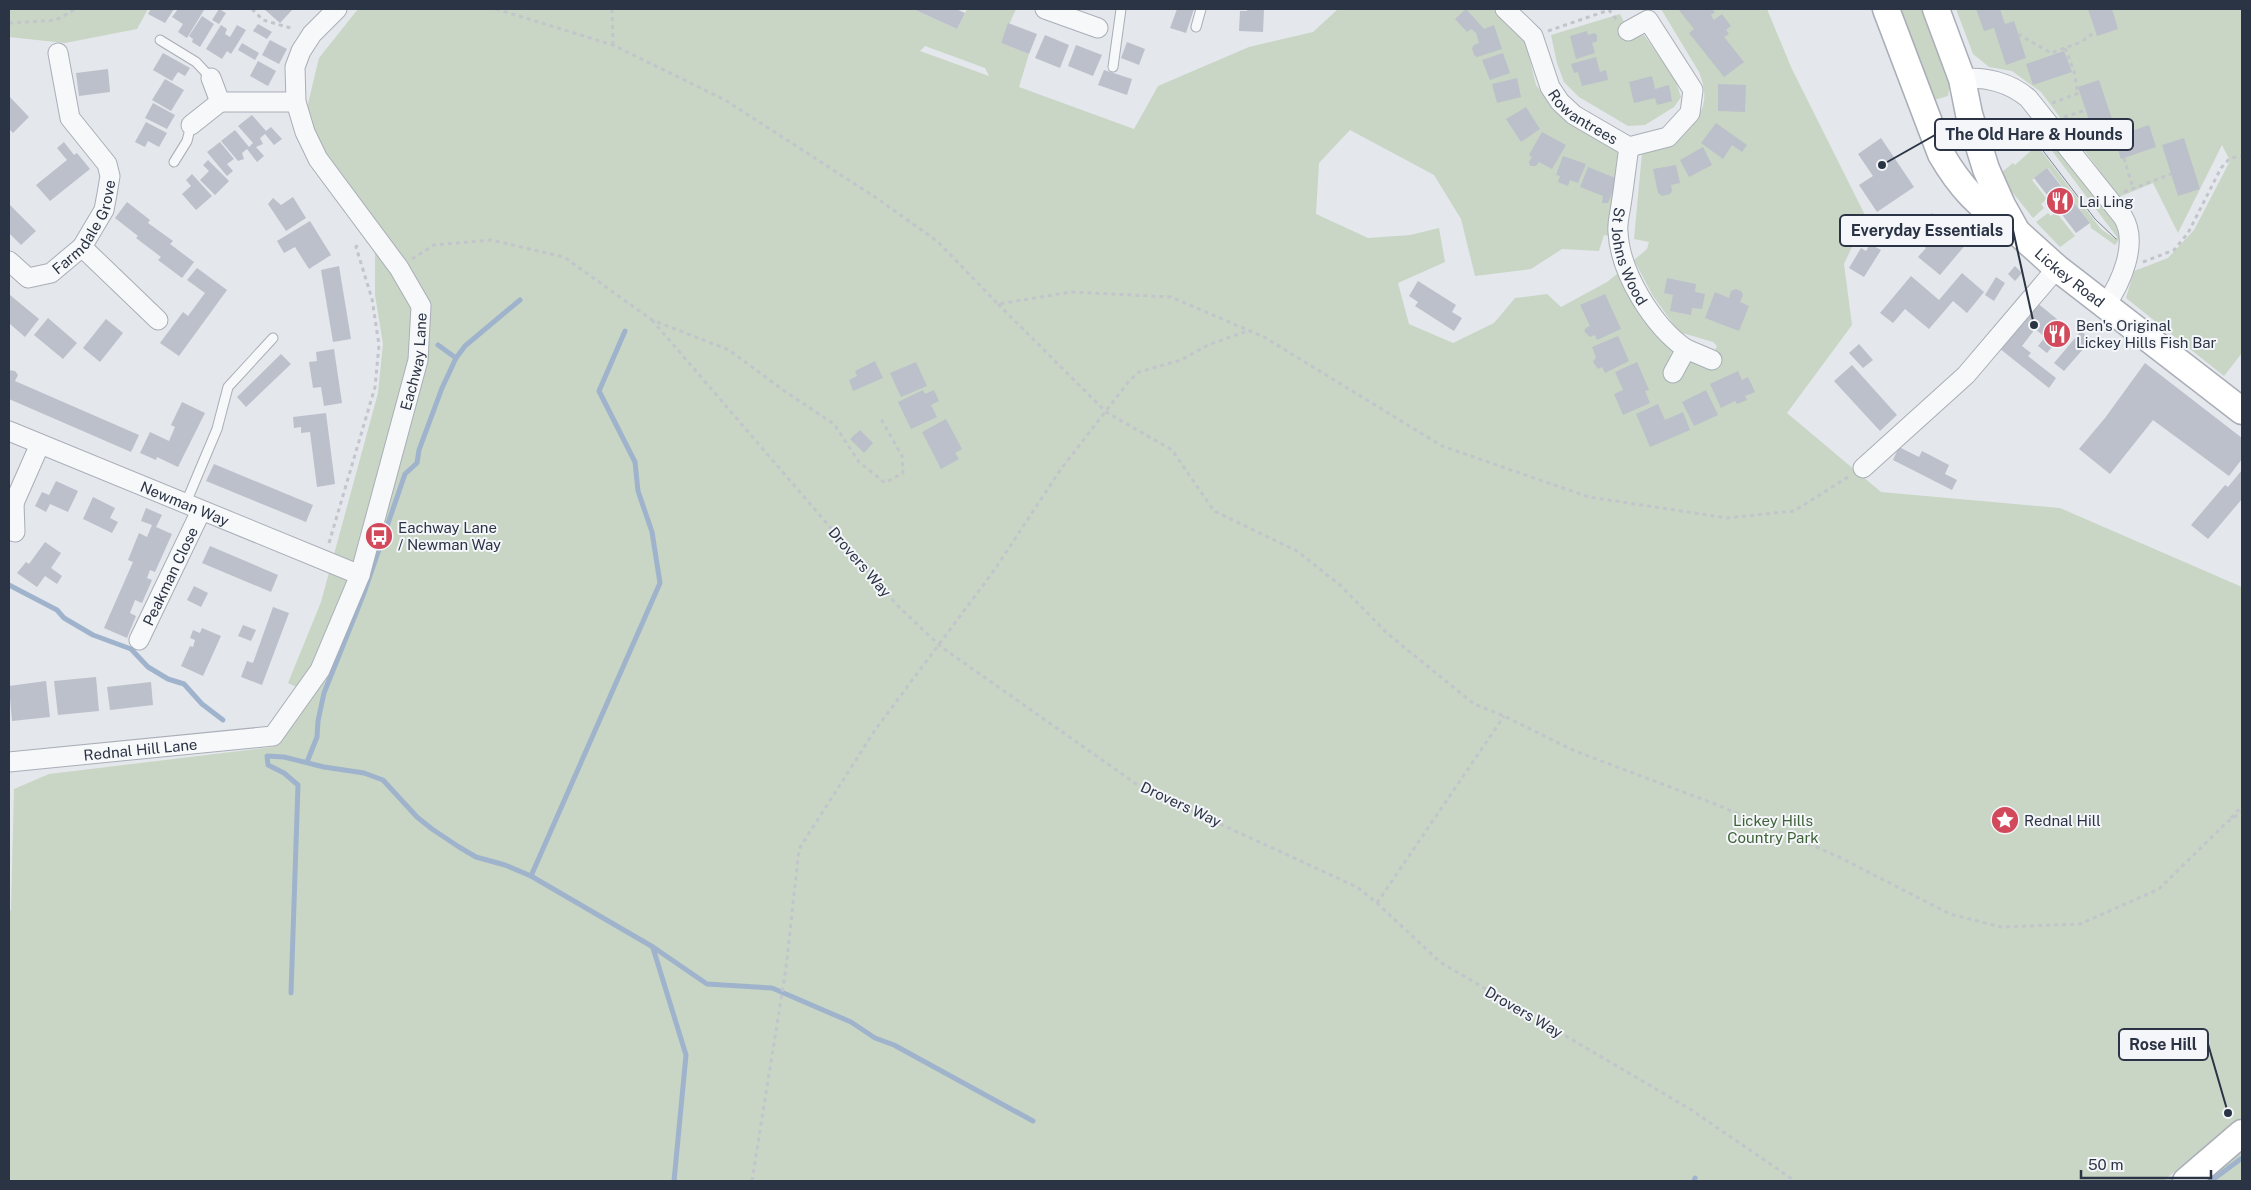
<svg xmlns="http://www.w3.org/2000/svg" width="2251" height="1190" font-family="'Public Sans',sans-serif">
<style>
.green{fill:#c9d6c5;fill-rule:evenodd}
.lines{fill:none;stroke-linecap:round;stroke-linejoin:round}
.stream{stroke:#9fb4cc;stroke-width:5}
.building{fill:#bbc0ca}
.lane-casing{stroke:#a9aeb7;stroke-width:11}
.street-casing{stroke:#a9aeb7;stroke-width:21}
.secondary-casing{stroke:#a9aeb7;stroke-width:29}
.path{stroke:#c2c5cb;stroke-width:3;stroke-dasharray:4 4;stroke-linecap:butt}
.lane{stroke:#f7f8fa;stroke-width:9}
.street{stroke:#f7f8fa;stroke-width:19}
.secondary{stroke:#fff;stroke-width:26}
.tram{stroke:#7d8696;stroke-width:1}
.labels{text-anchor:middle;dominant-baseline:central;stroke-width:4;stroke-linejoin:round;paint-order:stroke}
.street-label{font-size:15px;fill:#2b3445;stroke:#f4f6f9}
.poi-label{font-size:15px;fill:#2b3445;stroke:#f4f6f9;text-anchor:start}
.park-label{font-size:15px;fill:#3f6138;stroke:#f4f6f9}
.leader{fill:none;stroke:#2b3445;stroke-width:2}
.callout-dot{fill:#2b3445;stroke:#f4f6f9;stroke-width:2}
.callout{fill:#f4f6f9;stroke:#2b3445;stroke-width:2}
.callout-label{font-size:16px;text-anchor:middle;font-weight:bold;fill:#2b3445}
</style>
<rect width="100%" height="100%" fill="#e4e7ec"/>
<g class="green">
<polygon points="9,9 148,9 137,29 65,43 9,37"/>
<path d="M358,9H913L957,29L967,9H1016L1001,43L1029,54L1019,87L1134,129L1158,86L1249,47L1313,32L1338,9H1493L1525,40L1536,85L1556,111L1622,151L1614,237L1604,235L1599,251L1562,249L1531,269L1475,276L1461,219L1434,175L1350,130L1319,163L1316,214L1368,238L1410,235L1439,228L1445,262L1398,283L1409,324L1453,343L1494,323L1515,298L1547,294L1561,307L1607,282L1621,271L1668,340L1672,351L1670,363L1713,354L1717,346L1713,342L1679,332L1653,296L1634,260L1647,249L1649,242L1634,239L1642,153C1679,137 1719,120 1699,72L1661,9H1767L1791,67L1866,217L1844,264L1852,325L1787,413L1881,492L2060,508L2242,587V1117L2163,1181H9V911L11,910L14,789L49,774L273,747L313,695L288,683L321,602L378,393L383,344L375,295V230L326,161L307,108L319,58ZM925,46L985,68L989,76L920,51Z"/>
<polygon points="1893,9 1928,9 1950,84 1948,96 1934,100"/>
<polygon points="1956,9 2242,9 2242,353 2224,376 2126,298 2134,271 2168,258 2194,230 2230,161 2222,145 2178,233 2153,183 2119,197 2041,92 2012,71 1989,67 1973,54"/>
<polygon points="1620,14 1632,39 1644,35 1675,79 1681,97 1674,107 1645,125 1628,126 1579,97 1564,82 1557,63 1551,35"/>
<path d="M2038,122L2117,225C2120,233 2121,239 2115,245L2091,228L2090,223L2048,168L2032,180L2047,199L2041,204L2044,208L2033,218L2009,188L2001,173L2013,163L2015,165L2035,147L2025,134ZM2034,127L2117,237L2115,239L2101,229L2094,220L2027,132Z"/>
<polygon points="2056,212 2075,236 2060,247 2036,222 2048,213 2051,216"/>
<polygon points="2242,1143 2242,1181 2196,1181"/>
</g>
<g class="lines">
<g class="stream">
<polyline points="438,345 456,358"/>
<polyline points="9,585 57,610 64,618 93,635 131,649 148,667 168,679 184,684 202,704 223,720"/>
<polyline points="307,762 317,737 318,721 324,693 364,593 405,474 417,463 419,450 442,388 456,358 465,346 520,300"/>
<polyline points="531,876 660,583 652,532 638,491 635,462 599,391 625,331"/>
<polyline points="653,948 686,1055 674,1181"/>
<polyline points="291,993 298,785 284,773 268,765 267,756 284,757 324,767 364,773 383,780 417,817 432,829 459,847 476,857 505,865 531,876 653,947 707,984 772,988 851,1022 875,1038 894,1045 1033,1121"/>
<polyline points="1694,1181 1695,1178"/>
<polyline points="2211,1181 2242,1158"/>
</g>
</g>
<g class="building">
<polygon points="151,9 174,9 165,23 148,14"/>
<polygon points="178,9 204,10 187,38 178,32 183,24 172,17"/>
<polygon points="219,9 226,13 219,24 212,20"/>
<polygon points="264,9 293,9 280,23"/>
<polygon points="913,9 956,9 965,13 957,29"/>
<polygon points="1177,9 1194,9 1186,33 1170,28"/>
<polygon points="1247,9 1264,9 1263,32 1239,31 1240,11 1247,11"/>
<polygon points="1466,9 1484,29 1494,25 1502,49 1477,57 1474,55 1472,48 1474,45 1479,43 1476,33 1471,29 1467,32 1455,19"/>
<polygon points="1680,9 1712,9 1715,12 1711,15 1714,20 1722,14 1731,26 1726,30 1729,34 1724,37 1744,62 1724,77 1689,33 1694,29 1679,10"/>
<polygon points="1976,9 2000,9 2005,24 2014,21 2026,58 2006,65 1994,28 1984,31"/>
<polygon points="2088,9 2112,9 2118,29 2097,36"/>
<polygon points="202,16 214,24 200,47 192,42 193,39 189,36"/>
<polygon points="1008,23 1037,34 1029,54 1001,43"/>
<polygon points="258,24 272,32 267,39 253,31"/>
<polygon points="221,25 227,29 225,34 230,37 237,25 246,30 231,54 227,51 222,59 206,49"/>
<polygon points="1587,31 1588,35 1594,33 1597,35 1597,41 1592,43 1595,53 1576,59 1570,36"/>
<polygon points="1045,35 1069,45 1060,68 1035,58"/>
<polygon points="270,40 287,49 279,64 262,55"/>
<polygon points="1127,42 1145,49 1139,65 1121,58"/>
<polygon points="242,43 259,53 255,60 238,50"/>
<polygon points="1076,45 1102,55 1093,76 1068,66"/>
<polygon points="2064,51 2072,72 2033,85 2026,64"/>
<polygon points="163,53 190,68 185,76 178,72 172,81 153,70"/>
<polygon points="1503,53 1510,73 1490,80 1482,60"/>
<polygon points="1596,57 1600,72 1606,70 1608,80 1582,86 1578,72 1574,73 1571,64"/>
<polygon points="258,61 276,71 268,86 250,76"/>
<polygon points="108,69 110,92 79,96 76,73"/>
<polygon points="1104,70 1132,79 1127,95 1098,85"/>
<polygon points="1652,76 1655,89 1669,85 1672,101 1657,105 1655,98 1634,103 1629,82"/>
<polygon points="1517,78 1521,97 1497,103 1492,84"/>
<polygon points="165,79 184,90 171,111 152,100"/>
<polygon points="2099,80 2116,131 2095,138 2078,87"/>
<polygon points="1718,84 1746,85 1745,112 1718,111"/>
<polygon points="9,96 29,117 13,133 9,129"/>
<polygon points="153,103 175,115 167,129 145,118"/>
<polygon points="1526,107 1540,129 1521,142 1506,119"/>
<polygon points="252,115 266,131 271,127 282,139 274,145 265,134 260,138 263,144 256,147 264,156 257,162 247,149 242,153 244,159 238,161 221,141 235,130 249,147 253,143 238,126"/>
<polygon points="146,122 167,133 159,147 148,141 145,147 135,142"/>
<polygon points="1716,123 1747,145 1742,152 1732,145 1723,159 1701,143"/>
<polygon points="2149,125 2156,147 2121,159 2114,137"/>
<polygon points="1542,132 1566,145 1552,169 1539,162 1536,166 1530,166 1529,162 1532,157 1529,155"/>
<polygon points="1881,138 1914,187 1877,212 1859,185 1873,176 1858,154"/>
<polygon points="2184,138 2200,189 2178,196 2162,145"/>
<polygon points="64,142 74,155 77,153 90,169 50,201 36,185 67,160 57,148"/>
<polygon points="220,142 234,159 227,164 233,171 227,176 207,152"/>
<polygon points="1703,147 1712,165 1689,177 1680,160"/>
<polygon points="1563,156 1586,164 1578,183 1570,180 1568,186 1558,182 1560,176 1556,175"/>
<polygon points="208,160 229,181 215,195 200,180 209,171 203,165"/>
<polygon points="1676,165 1680,183 1671,185 1672,191 1670,194 1662,196 1658,193 1653,169"/>
<polygon points="1588,167 1618,179 1608,203 1602,203 1603,196 1580,187"/>
<polygon points="2047,168 2090,223 2076,233 2057,208 2052,211 2045,203 2050,199 2034,178"/>
<polygon points="192,174 212,196 196,210 182,194 191,186 186,180"/>
<polygon points="293,197 306,218 286,231 268,204 273,198 281,205"/>
<polygon points="127,202 150,220 148,223 173,241 170,244 194,262 182,278 158,260 161,257 136,238 138,236 115,218"/>
<polygon points="9,204 36,231 21,245 9,233"/>
<polygon points="1932,213 1967,243 1940,275 1918,257 1926,248 1912,236"/>
<polygon points="310,221 331,255 309,269 295,247 284,253 277,241"/>
<polygon points="1870,244 1881,250 1864,277 1849,268 1861,248 1866,251"/>
<polygon points="339,266 351,339 333,342 321,270"/>
<polygon points="2015,266 2022,273 2015,281 2008,274"/>
<polygon points="197,268 227,290 179,356 160,343 183,312 188,316 205,293 187,280"/>
<polygon points="1962,273 1984,292 1967,313 1953,301 1929,329 1905,309 1893,323 1880,313 1911,276 1939,300"/>
<polygon points="1996,277 2005,283 1994,301 1985,295"/>
<polygon points="1667,278 1696,284 1695,292 1705,294 1702,309 1692,308 1691,315 1670,311 1673,295 1664,293"/>
<polygon points="1418,281 1456,305 1452,312 1462,318 1454,331 1415,306 1418,302 1409,296"/>
<polygon points="1736,289 1741,291 1743,295 1740,302 1749,306 1739,331 1705,318 1715,292 1729,298 1731,291"/>
<polygon points="1605,294 1621,329 1597,340 1595,335 1590,337 1584,331 1586,328 1590,326 1580,305"/>
<polygon points="10,295 39,319 25,337 9,323"/>
<polygon points="2036,302 2068,328 2047,353 2038,346 2045,337 2035,329 2022,346 2031,353 2028,356 2056,378 2049,388 1999,348"/>
<polygon points="48,318 77,343 63,359 34,335"/>
<polygon points="106,319 123,333 100,362 83,348"/>
<polygon points="2081,331 2091,340 2064,371 2054,363"/>
<polygon points="1618,336 1629,361 1605,373 1602,367 1598,369 1593,362 1596,357 1592,347"/>
<polygon points="1859,344 1873,360 1863,368 1849,353"/>
<polygon points="334,349 342,403 324,406 321,387 313,388 309,362 317,361 316,352"/>
<polygon points="281,354 291,364 246,407 237,397"/>
<polygon points="875,361 883,378 853,391 849,380 857,376 855,371"/>
<polygon points="916,362 927,386 901,397 890,373"/>
<polygon points="1637,362 1649,390 1645,391 1650,403 1623,415 1614,394 1623,390 1615,372"/>
<polygon points="2145,363 2242,438 2242,459 2229,476 2153,420 2110,474 2079,449 2105,418"/>
<polygon points="1852,365 1897,415 1880,431 1834,381"/>
<polygon points="9,370 15,371 18,375 15,381 139,435 131,452 9,399"/>
<polygon points="1738,371 1742,380 1748,377 1755,392 1745,396 1747,400 1737,404 1735,401 1721,408 1710,384"/>
<polygon points="923,390 925,394 934,390 939,401 931,405 937,417 911,429 898,402"/>
<polygon points="1706,390 1718,415 1694,426 1682,402"/>
<polygon points="182,402 205,413 178,467 157,457 156,460 140,453 150,432 169,441 175,427 171,425"/>
<polygon points="1658,404 1665,420 1683,412 1690,430 1650,447 1636,414"/>
<polygon points="326,413 335,484 317,487 310,432 301,433 301,427 294,428 293,417"/>
<polygon points="946,419 962,449 955,453 959,459 941,469 922,432"/>
<polygon points="860,430 873,443 864,453 850,439"/>
<polygon points="1899,447 1919,457 1922,451 1949,465 1945,474 1957,480 1952,490 1893,460"/>
<polygon points="214,464 313,505 306,522 206,481"/>
<polygon points="2242,470 2242,499 2208,539 2191,525 2225,485 2228,487"/>
<polygon points="56,481 78,491 68,512 50,504 46,512 35,506 42,492 49,495"/>
<polygon points="93,497 115,508 110,518 118,522 112,533 83,519"/>
<polygon points="146,508 162,515 156,527 172,534 155,572 150,570 147,578 152,580 142,603 135,600 130,613 136,616 127,638 104,628 133,562 128,560 139,533 147,537 152,525 141,521"/>
<polygon points="45,542 61,553 51,568 62,576 57,584 45,576 37,587 17,573 26,562 29,564"/>
<polygon points="210,546 278,575 271,592 202,563"/>
<polygon points="194,586 208,593 201,607 187,600"/>
<polygon points="273,607 289,613 262,685 241,677 247,661 253,663"/>
<polygon points="243,625 256,630 251,641 238,636"/>
<polygon points="202,628 221,636 203,676 181,666 190,646 193,647 195,640 190,638 193,630 200,633"/>
<polygon points="96,677 99,711 58,715 54,681"/>
<polygon points="46,681 50,717 12,721 9,686"/>
<polygon points="151,682 153,705 110,710 107,687"/>
</g>
<g class="lines">
<defs>
<g id="lane">
<polyline points="1196,27 1201,9"/>
<polyline points="160,40 196,62 211,78"/>
<polyline points="1113,67 1121,9"/>
<polyline points="174,162 187,141 191,125"/>
<polyline points="185,505 217,429 228,387 273,338"/>
</g>
<g id="street">
<polyline points="1045,9 1098,28"/>
<path id="s1" d="M1505,9L1533,36L1550,87L1560,102L1574,115L1629,147L1668,137L1690,113L1693,90L1648,20L1628,31"/>
<polyline points="211,78 220,102 296,102"/>
<path d="M1962,79C1986,76 2010,83 2028,98L2123,217C2139,243 2121,283 2105,306"/>
<polyline points="191,125 220,102"/>
<path id="s2" d="M1629,147C1626,167 1624,186 1621,205C1620,213 1617,223 1618,232C1620,273 1653,326 1686,349"/>
<polyline points="82,247 158,320"/>
<path id="s3" d="M9,261L28,278L51,273L82,247L104,210L107,194L110,176L107,164L70,118L58,53"/>
<polyline points="1673,373 1686,349 1712,360"/>
<path id="s4" d="M9,431L360,575"/>
<polyline points="1863,468 1966,375 2057,268"/>
<polyline points="9,501 14,503 15,532"/>
<polyline points="14,503 40,444"/>
<path id="s5" d="M139,640L201,511"/>
<path id="s6" d="M9,762L273,736L320,670L360,575L418,360L421,306L399,268L318,159L305,132L296,102L295,67L301,51L312,34L337,9"/>
</g>
<g id="secondary">
<path d="M1886,9L1941,154C1960,187 1981,209 2013,229"/>
<path id="s7" d="M1936,9L1962,79L1969,114L1986,169L2002,205L2017,232L2057,268L2242,411"/>
<polyline points="2186,1181 2242,1133"/>
</g>
</defs>
<use href="#lane" class="lane-casing"/>
<use href="#street" class="street-casing"/>
<use href="#secondary" class="secondary-casing"/>
<g class="path">
<polyline points="252,9 263,20 294,29"/>
<polyline points="496,9 613,45 725,100 875,197 937,241 998,304 1071,292 1171,297 1264,337 1442,446 1589,497 1727,518 1794,511 1848,477"/>
<polyline points="612,9 613,45"/>
<polyline points="9,23 56,20 76,9"/>
<polyline points="1548,31 1609,10 1617,20"/>
<polyline points="2018,34 2051,53 2081,42 2095,32"/>
<polyline points="2065,48 2074,71 2078,94"/>
<polyline points="2052,103 2079,93"/>
<polyline points="2064,117 2086,110"/>
<polyline points="2124,158 2133,188"/>
<polyline points="2124,192 2171,174"/>
<polyline points="412,259 434,245 491,240 564,257 652,320 729,350 783,390 834,424 859,462 885,483 903,473 902,456 880,417"/>
<polyline points="2143,262 2174,250 2188,233 2221,168 2230,158 2242,156"/>
<polyline points="998,304 1106,412 1172,450 1214,511 1297,551 1341,586 1388,634 1474,704 1504,716 1575,751 1715,804 1837,856 1950,914 2001,927 2080,924 2159,889 2227,822 2242,812"/>
<polyline points="652,320 897,605 940,646 1142,788 1357,887 1377,903 1440,962 1690,1109 1795,1181"/>
<polyline points="329,543 375,387 379,345 372,299 356,247 359,243"/>
<polyline points="2231,818 2242,806"/>
<polyline points="1377,903 1504,716"/>
<polyline points="752,1181 786,968 799,849 875,730 993,572 1061,469 1129,381 1139,372 1181,360 1208,345 1247,331"/>
</g>
<use href="#lane" class="lane"/>
<use href="#street" class="street"/>
<use href="#secondary" class="secondary"/>
<polyline class="tram" points="2028,131 2095,219 2116,239"/>
</g>
<defs>
<symbol id="restaurant-disc" viewBox="-11 -11 22 22"><circle r="9.5" fill="#d1495b" stroke="#f4f6f9"/><path d="M-5-6h1v4h1v-4h1v4h1v-4h1v5L-1.5 .5V6h-2V.5L-5-1ZM5-6V6H3V1.5H1.5Q1.5-4 5-6Z" fill="#fff"/></symbol>
<symbol id="bus-disc" viewBox="-11 -11 22 22"><circle r="9.5" fill="#d1495b" stroke="#f4f6f9"/><path d="M-5-6H5V4H4V6H2V4H-2V6H-4V4H-5ZM-3.5-4V0h7V-4ZM-3.5 1.2v1.5H-2V1.2ZM2 1.2v1.5H3.5V1.2Z" fill="#fff"/></symbol>
<symbol id="sight-disc" viewBox="-11 -11 22 22"><circle r="9.5" fill="#d1495b" stroke="#f4f6f9"/><path d="M0-6L1.8-2.2L6-1.7L2.9 1.2L3.7 5.4L0 3.3L-3.7 5.4L-2.9 1.2L-6-1.7L-1.8-2.2Z" fill="#fff"/></symbol>
</defs>
<g fill-rule="evenodd">
<use href="#restaurant-disc" x="2044" y="185" width="32" height="32"/>
<use href="#restaurant-disc" x="2041" y="318" width="32" height="32"/>
<use href="#bus-disc" x="363" y="520" width="32" height="32"/>
<use href="#sight-disc" x="1989" y="804" width="32" height="32"/>
</g>
<g class="labels">
<g class="street-label">
<text stroke="none"><textPath href="#s1" startOffset="138">Rowantrees</textPath></text>
<text stroke="none"><textPath href="#s3" startOffset="108">Farmdale Grove</textPath></text>
<text stroke="none"><textPath href="#s2" startOffset="112">St Johns Wood</textPath></text>
<text stroke="none"><textPath href="#s7" startOffset="308">Lickey Road</textPath></text>
<text stroke="none"><textPath href="#s6" startOffset="670">Eachway Lane</textPath></text>
<text stroke="none"><textPath href="#s4" startOffset="190">Newman Way</textPath></text>
<text transform="translate(860 562) rotate(49)">Drovers Way</text>
<text stroke="none"><textPath href="#s5" startOffset="71">Peakman Close</textPath></text>
<text stroke="none"><textPath href="#s6" startOffset="132">Rednal Hill Lane</textPath></text>
<text transform="translate(1181 804) rotate(25)">Drovers Way</text>
<text transform="translate(1524 1012) rotate(30)">Drovers Way</text>
</g>
<g class="poi-label">
<text x="2079" y="201">Lai Ling</text>
<text x="2076" y="325">Ben's Original<tspan x="2076" dy="17">Lickey Hills Fish Bar</tspan></text>
<text x="398" y="527">Eachway Lane<tspan x="398" dy="17">/ Newman Way</tspan></text>
<text x="2024" y="820">Rednal Hill</text>
</g>
<g class="park-label">
<text x="1773" y="820">Lickey Hills<tspan x="1773" dy="17">Country Park</tspan></text>
</g>
</g>
<path class="leader" d="M1882 165L1935 135M2034 325L2013 230M2228 1113L2208 1044"/>
<g class="callout-dot">
<circle cx="1882" cy="165" r="5"/>
<circle cx="2034" cy="325" r="5"/>
<circle cx="2228" cy="1113" r="5"/>
</g>
<g class="callout">
<rect x="1935" y="119" width="198" height="31" rx="5"/>
<rect x="1840" y="215" width="173" height="31" rx="5"/>
<rect x="2119" y="1029" width="89" height="31" rx="5"/>
</g>
<g class="callout-label">
<text x="2034" y="140">The Old Hare &amp; Hounds</text>
<text x="1927" y="236">Everyday Essentials</text>
<text x="2163" y="1050">Rose Hill</text>
</g>
<rect width="2251" height="1190" fill="none" stroke="#2b3445" stroke-width="20"/>
<path d="M2081 1170v8h130v-8" fill="none" stroke="#2b3445" stroke-width="2.5"/>
<text x="2088" y="1170" font-size="15" fill="#2b3445" stroke="#f4f6f9" stroke-width="4" paint-order="stroke">50 m</text>
</svg>
